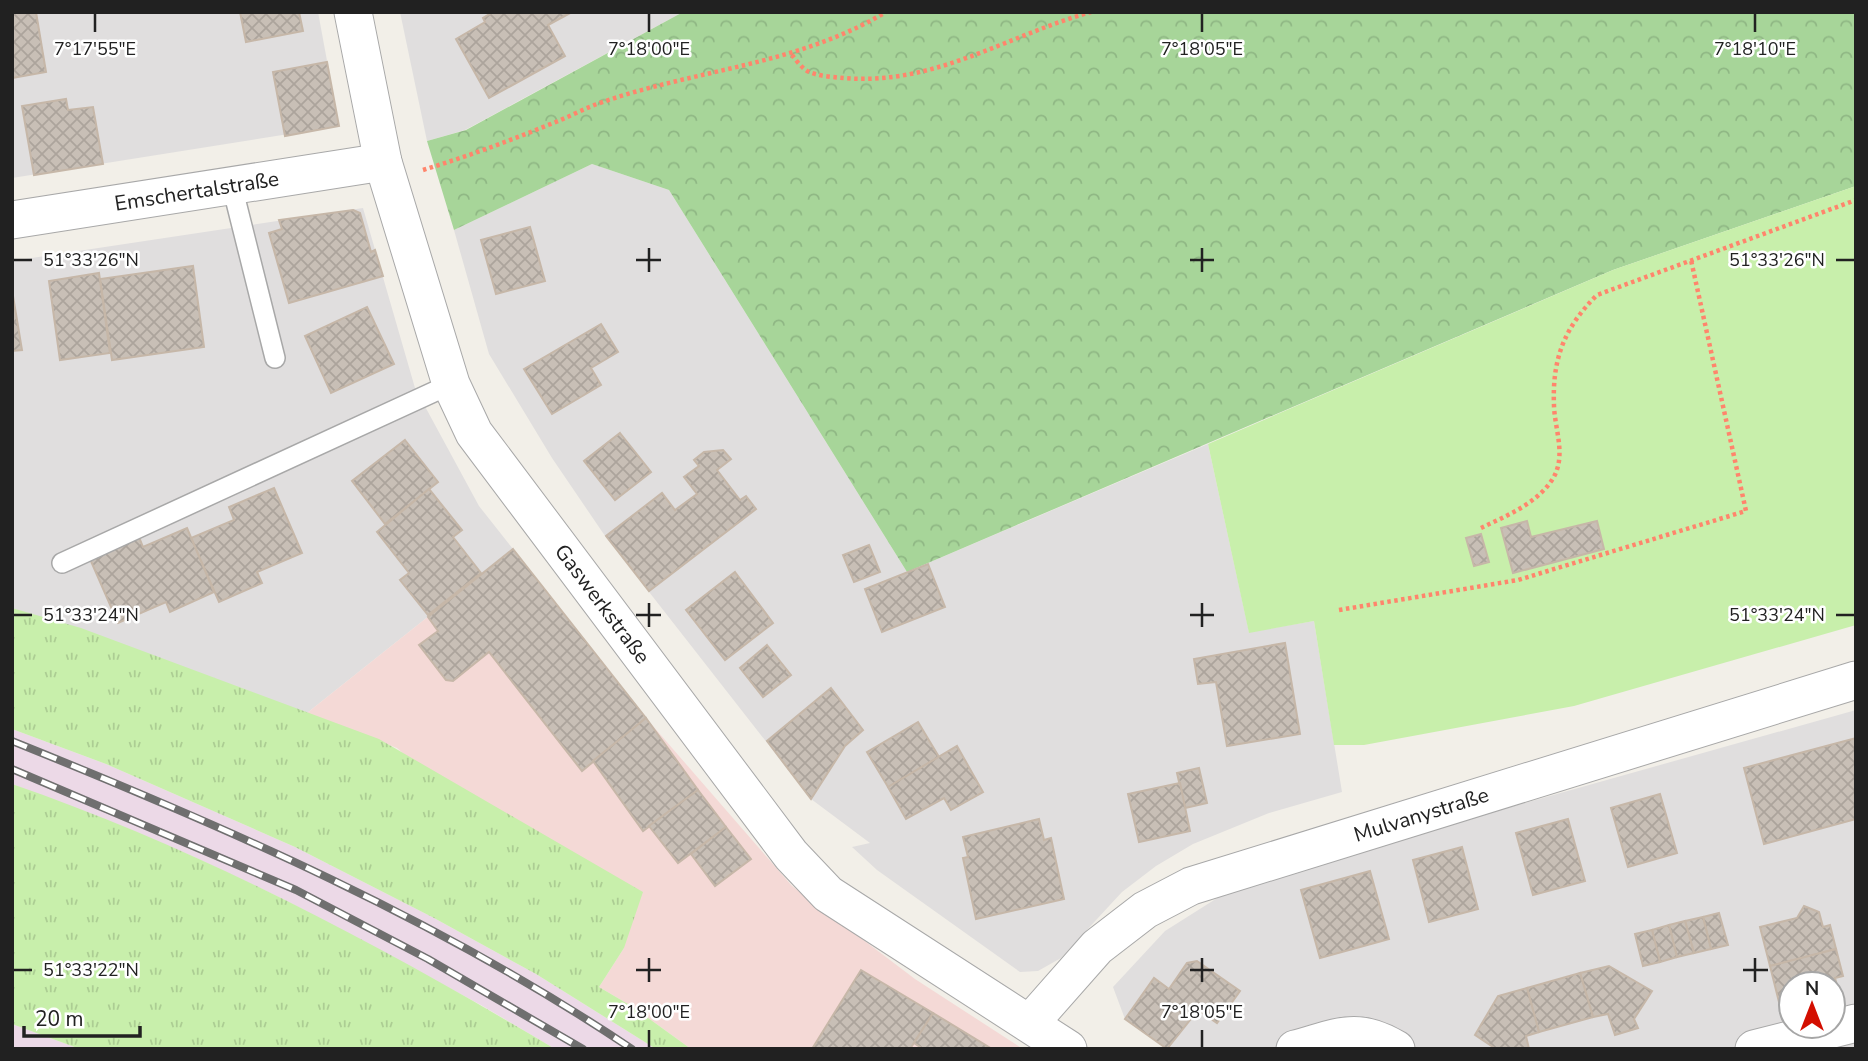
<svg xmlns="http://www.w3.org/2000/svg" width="1868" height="1061" font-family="'Nunito Sans',sans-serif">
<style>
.residential{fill:#e0dede;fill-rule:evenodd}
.commercial{fill:#f4d9d6}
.industrial{fill:#ecd9e7}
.grass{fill:url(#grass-tufts)}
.forest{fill:url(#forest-crowns)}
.garden{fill:#c8efab}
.building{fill:url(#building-cross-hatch);stroke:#c6b7a8;stroke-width:2}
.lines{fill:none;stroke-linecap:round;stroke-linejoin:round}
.lane-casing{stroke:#a8a8a8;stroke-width:22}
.street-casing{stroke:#a8a8a8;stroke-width:39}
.path{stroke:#ff856c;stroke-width:4.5;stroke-dasharray:3.5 3.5;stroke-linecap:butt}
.lane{stroke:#fff;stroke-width:19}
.street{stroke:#fff;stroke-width:37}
.rail-casing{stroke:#6f6f6f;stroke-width:8}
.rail{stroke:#fff;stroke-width:5;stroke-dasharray:16;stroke-linecap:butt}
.ticks{fill:none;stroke:#212121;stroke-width:2.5}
.labels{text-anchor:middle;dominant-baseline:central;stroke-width:5;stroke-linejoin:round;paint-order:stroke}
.street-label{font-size:21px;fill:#212121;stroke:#fff}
.ticks-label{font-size:18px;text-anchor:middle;fill:#212121;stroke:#fff;stroke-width:5;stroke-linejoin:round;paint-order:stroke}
</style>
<defs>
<pattern id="grass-tufts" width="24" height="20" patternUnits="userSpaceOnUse" patternTransform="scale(1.75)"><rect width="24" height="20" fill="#c8efab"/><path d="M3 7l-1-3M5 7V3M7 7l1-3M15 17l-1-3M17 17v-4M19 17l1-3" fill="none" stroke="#accd93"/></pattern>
<pattern id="forest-crowns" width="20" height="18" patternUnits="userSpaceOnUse" patternTransform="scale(1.75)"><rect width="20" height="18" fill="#a7d599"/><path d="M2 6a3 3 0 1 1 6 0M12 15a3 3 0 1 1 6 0" fill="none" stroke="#8fb784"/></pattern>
<pattern id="building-cross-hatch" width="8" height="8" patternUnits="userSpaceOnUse" patternTransform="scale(1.75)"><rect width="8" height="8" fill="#c8bfb6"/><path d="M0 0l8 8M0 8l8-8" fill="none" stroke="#aca49c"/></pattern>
</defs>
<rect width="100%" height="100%" fill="#f2efe8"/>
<g class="residential">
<polygon points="12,12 318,12 339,126 12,178"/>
<polygon points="400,12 683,12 465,130 427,141"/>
<polygon points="592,164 669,190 907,572 1208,444 1249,632 1314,621 1342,792 1269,813 1193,844 1156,866 1122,892 1061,958 1038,971 1020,972 877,870 852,847 870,843 811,799 603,533 552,458 489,354 454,230"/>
<polygon points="363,208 415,388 479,506 513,549 307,713 12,608 12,261"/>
<path d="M1856,710V1049H1167L1125,1019L1113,987L1165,931L1222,895L1482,815ZM1791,984H1833V1026H1791Z"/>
</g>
<polygon class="commercial" points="513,549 646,718 792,886 915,979 1023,1049 691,1049 633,1007 599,987 624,948 397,748 307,713"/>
<g class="industrial">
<polygon points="12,729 106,764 295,847 434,918 536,974 656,1049 555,1049 481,1005 285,900 192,856 12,784"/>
<polygon points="12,1024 80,1049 12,1049"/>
</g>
<g class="grass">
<polygon points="12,608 81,628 379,739 643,892 624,948 599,987 633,1007 691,1049 656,1049 536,974 434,918 295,847 106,764 12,729"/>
<path d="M12,784C203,850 382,946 555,1049H80L12,1024Z"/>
</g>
<polygon class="forest" points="683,12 1856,12 1856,186 1613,270 907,572 669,190 592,164 454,230 427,141 466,130"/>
<polygon class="garden" points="1856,186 1856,625 1574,706 1364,745 1334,745 1314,621 1249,633 1208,444 1613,270"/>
<g class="building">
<polygon points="12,12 36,12 46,72 12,78"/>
<polygon points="240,12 299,12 303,31 246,42"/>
<polygon points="493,12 572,12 548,25 565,56 489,98 456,39 485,22 483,18"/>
<polygon points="327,62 339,126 285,136 273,72"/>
<polygon points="66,99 68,110 93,107 103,164 34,175 22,106"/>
<polygon points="353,210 360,213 371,252 375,250 383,276 289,303 269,233 282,229 279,220"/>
<polygon points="530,227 545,281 496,294 481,240"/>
<polygon points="193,266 204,347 112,360 100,279"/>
<polygon points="99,273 110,353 60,360 49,281"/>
<polygon points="12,290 22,350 12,351"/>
<polygon points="367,307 394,364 331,393 305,336"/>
<polygon points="601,324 618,352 591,368 601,385 552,414 524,369"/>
<polygon points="620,433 651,472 615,500 584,461"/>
<polygon points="405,440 438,482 385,524 352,481"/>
<polygon points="723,450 731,459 717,470 740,500 746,496 756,509 649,591 606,536 662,493 675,510 697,494 684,477 699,466 694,460 704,452"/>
<polygon points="274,488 302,553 257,572 262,583 219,602 191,538 234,520 229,507"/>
<polygon points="429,489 462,530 453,537 481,573 428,615 400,580 409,573 377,532"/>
<polygon points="1527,521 1531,537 1597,521 1604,549 1513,573 1501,528"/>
<polygon points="187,528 214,592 170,612 166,602 118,623 90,559 139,537 143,547"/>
<polygon points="1481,534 1489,562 1474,566 1466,538"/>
<polygon points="869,545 880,572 854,582 843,555"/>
<polygon points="513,549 646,718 582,771 489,652 453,681 446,680 419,645 438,631 428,617"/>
<polygon points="928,564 945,607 882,632 865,589"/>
<polygon points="735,572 773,623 725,660 686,610"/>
<polygon points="1285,643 1300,734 1227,746 1216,682 1198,684 1194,659"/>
<polygon points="767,645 791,675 763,697 740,668"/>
<polygon points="831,688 863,730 845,746 811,799 767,741"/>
<polygon points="646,718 698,790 643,831 593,761"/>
<polygon points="918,722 939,757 888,787 867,752"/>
<polygon points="1856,738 1856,819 1764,844 1744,768"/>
<polygon points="957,746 983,792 951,810 944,798 906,819 888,787"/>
<polygon points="1199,768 1207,803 1185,808 1177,773"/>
<polygon points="1180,783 1190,831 1139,842 1128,794"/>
<polygon points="698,790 726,827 678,863 649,826"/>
<polygon points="1660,794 1677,853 1628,867 1611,808"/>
<polygon points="1039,819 1044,840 1051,838 1064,899 976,919 963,858 968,857 963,837"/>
<polygon points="1568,819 1585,881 1533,895 1516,833"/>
<polygon points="726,827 751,859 715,886 691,854"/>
<polygon points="1462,847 1478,909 1429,922 1413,860"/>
<polygon points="1370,871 1389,939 1320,958 1301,890"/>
<polygon points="1804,906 1819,912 1823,927 1830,925 1836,949 1770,966 1760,927 1797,918"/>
<polygon points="1719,913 1728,945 1711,949 1703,917"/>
<polygon points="1703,917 1711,949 1694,953 1685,921"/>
<polygon points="1685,921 1694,953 1677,957 1669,925"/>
<polygon points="1669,925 1677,957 1660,962 1652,930"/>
<polygon points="1652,930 1660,962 1643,966 1635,934"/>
<polygon points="1836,949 1843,976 1835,978 1839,993 1833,1001 1833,984 1791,984 1791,1003 1780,1006 1770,966"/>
<polygon points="1197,961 1240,991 1217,1023 1198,1010 1167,1049 1125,1019 1154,978 1169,989 1187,963"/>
<polygon points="1609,966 1652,991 1634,1019 1638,1028 1615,1035 1608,1014 1593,1017 1580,973"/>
<polygon points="861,970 933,1013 910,1049 812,1049"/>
<polygon points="1580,973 1593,1017 1539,1032 1527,988"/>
<polygon points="1527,988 1539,1032 1526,1036 1529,1049 1496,1049 1475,1035 1498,996"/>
<polygon points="933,1013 992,1049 923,1049 914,1043"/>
</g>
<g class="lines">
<defs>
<g id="lane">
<polyline points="232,186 275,358"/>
<polyline points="62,563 451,384"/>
</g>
<g id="street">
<path id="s1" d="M353,12L383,162L451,384L474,433L791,855L828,894L1068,1049"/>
<path id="s2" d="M12,220L383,162"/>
<path id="s3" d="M1030,1023L1097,947L1145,910L1191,886L1856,680"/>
<path d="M1295,1049C1337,1038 1356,1025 1396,1049"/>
<polyline points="1754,1049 1856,1023"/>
</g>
</defs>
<use href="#lane" class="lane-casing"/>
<use href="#street" class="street-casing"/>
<g class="path">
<path d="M792,55C796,60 801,67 807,71C817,76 832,77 844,78C934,86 1008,35 1091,12"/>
<path d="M423,170C465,157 507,142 548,125C565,119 581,110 597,104C695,69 796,66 886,12"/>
<path d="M1481,528C1506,516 1536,504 1552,480C1567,457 1555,431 1554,406C1552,359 1564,328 1597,295L1856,200"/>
<polyline points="1339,610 1518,580 1746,511 1691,260"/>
</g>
<use href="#lane" class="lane"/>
<use href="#street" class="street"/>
<defs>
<g id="rail">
<path d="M12,741C226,827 440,920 632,1049"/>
<polyline points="12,769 296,890 428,959 583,1049"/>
</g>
</defs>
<use href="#rail" class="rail-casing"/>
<use href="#rail" class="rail"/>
</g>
<path class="ticks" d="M95,14V32M649,14V32M1202,14V32M1755,14V32M649,248V272M1202,248V272M14,260H32M636,260H661M1190,260H1214M1836,260H1854M649,603V627M1202,603V627M14,615H32M636,615H661M1190,615H1214M1836,615H1854M649,958V982M1202,958V982M1755,958V982M14,970H32M636,970H661M1190,970H1214M1743,970H1768M649,1030V1047M1202,1030V1047"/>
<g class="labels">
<g class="street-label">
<text stroke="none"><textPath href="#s2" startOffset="187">Emschertalstraße</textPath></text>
<text stroke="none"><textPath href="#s1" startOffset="653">Gaswerkstraße</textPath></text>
<text stroke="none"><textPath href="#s3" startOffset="455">Mulvanystraße</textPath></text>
</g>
</g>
<g class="ticks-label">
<text x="95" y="55">7°17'55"E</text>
<text x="649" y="55">7°18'00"E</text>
<text x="1202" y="55">7°18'05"E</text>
<text x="1755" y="55">7°18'10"E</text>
<text x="91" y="266">51°33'26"N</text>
<text x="1777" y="266">51°33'26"N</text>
<text x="91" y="621">51°33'24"N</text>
<text x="1777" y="621">51°33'24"N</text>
<text x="91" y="976">51°33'22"N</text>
<text x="649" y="1018">7°18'00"E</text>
<text x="1202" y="1018">7°18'05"E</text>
</g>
<rect width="1868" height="1061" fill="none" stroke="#212121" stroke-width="28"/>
<g transform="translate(1812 1005)"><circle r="33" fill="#ffffff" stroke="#a6a6a6" stroke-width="2"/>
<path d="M0-5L12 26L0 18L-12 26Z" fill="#d30e00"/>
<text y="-10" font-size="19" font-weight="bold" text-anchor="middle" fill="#212121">N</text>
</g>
<path d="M24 1026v10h116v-10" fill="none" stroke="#212121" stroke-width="3.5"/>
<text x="35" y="1026" font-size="21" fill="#212121" stroke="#ffffff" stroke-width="5" paint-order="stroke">20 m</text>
</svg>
